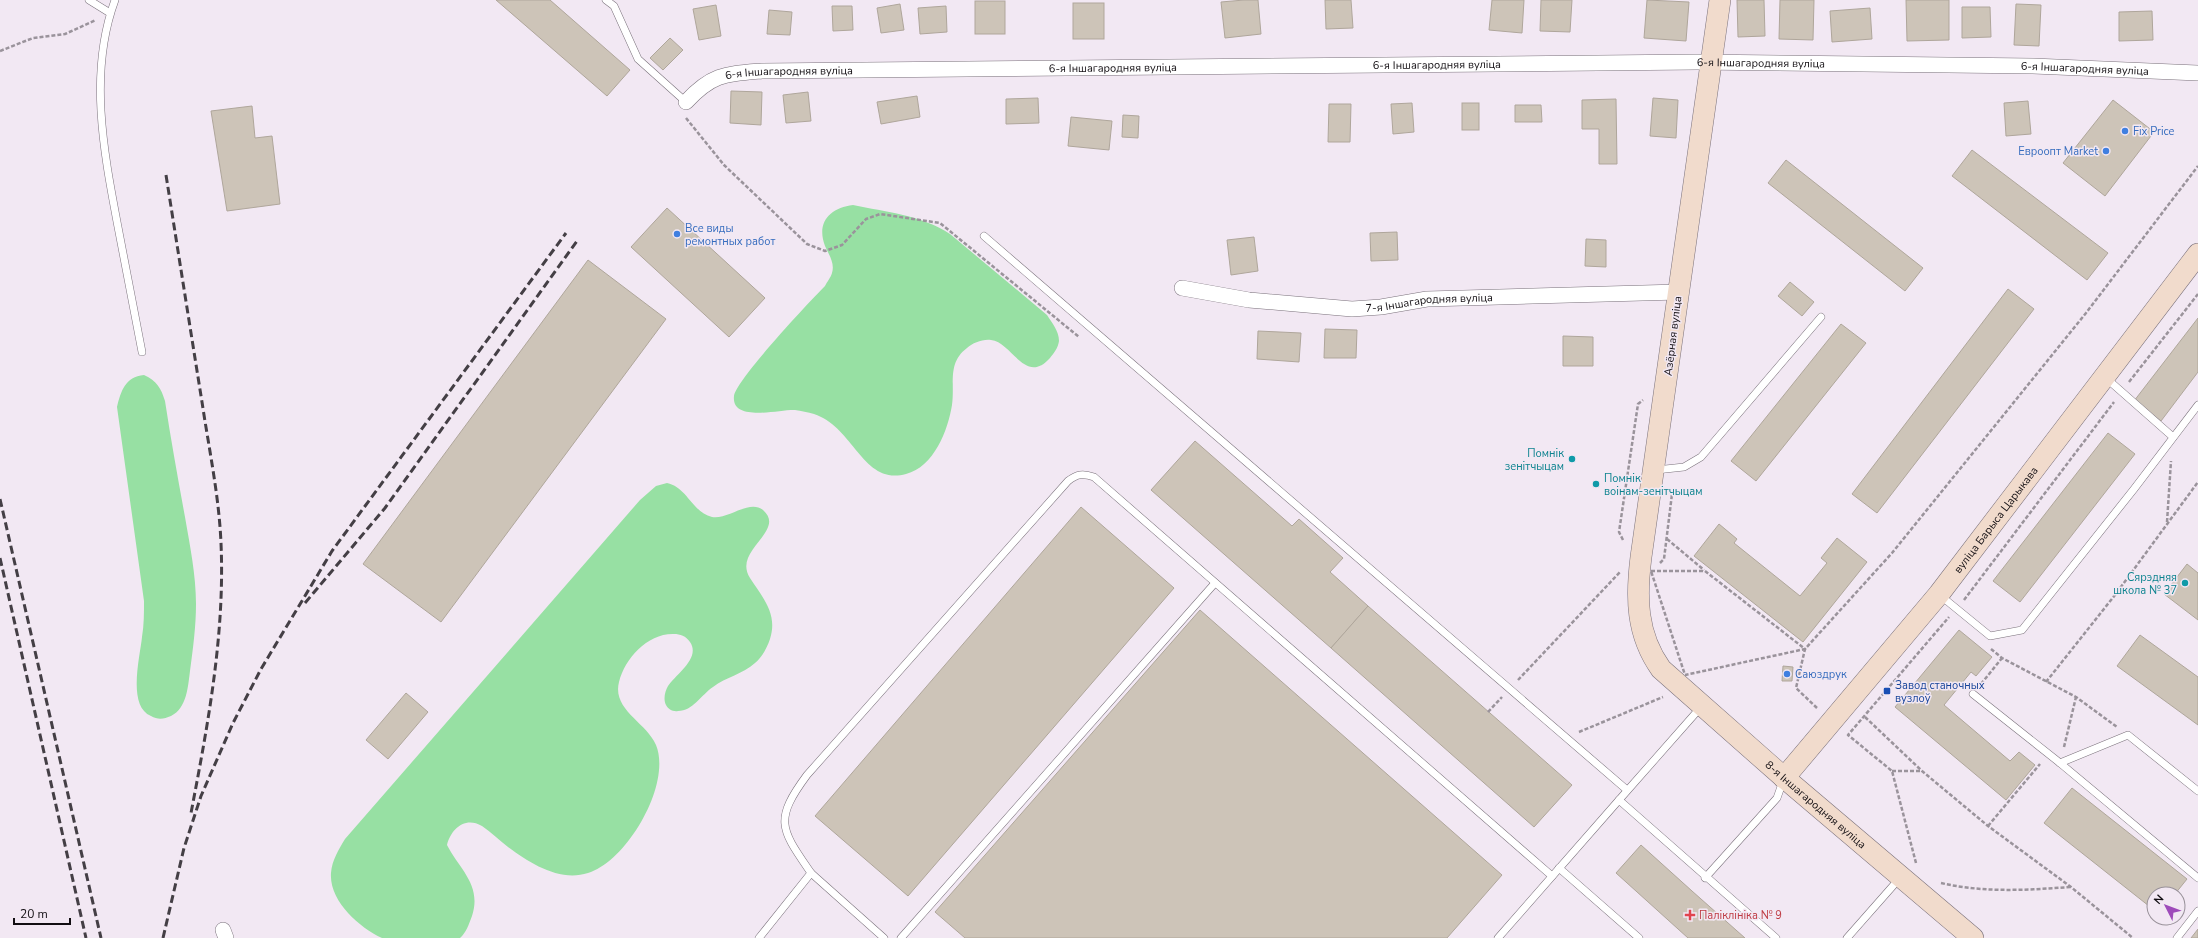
<svg xmlns="http://www.w3.org/2000/svg" width="2198" height="938" font-family="'Nunito Sans',sans-serif">
<style>
.green{fill:#97e0a3}
.building{fill:#cdc4b8;stroke:#afa69b}
.lines{fill:none;stroke-linecap:round;stroke-linejoin:round}
.lane-casing{stroke:#7a717b;stroke-width:8}
.street-casing{stroke:#7a717b;stroke-width:16}
.secondary-casing{stroke:#7a717b;stroke-width:22}
.path{stroke:#9a939b;stroke-width:2.5;stroke-dasharray:4 2;stroke-linecap:butt}
.lane{stroke:#fff;stroke-width:7}
.street{stroke:#fff;stroke-width:15}
.secondary{stroke:#f1dbcc;stroke-width:21}
.rail{stroke:#443f45;stroke-width:3;stroke-dasharray:8 4;stroke-linecap:butt}
.shop-dot{fill:#3f7fe0;stroke:#f2e8f3;stroke-width:1.5}
.culture-dot{fill:#0f9aa8;stroke:#f2e8f3;stroke-width:1.5}
.transit-dot{fill:#1a4fb4;stroke:#f2e8f3;stroke-width:1.5}
.health-dot{fill:#e0444e;stroke:#f2e8f3;stroke-width:1.5}
.labels{text-anchor:middle;dominant-baseline:central;stroke-width:3;stroke-linejoin:round;paint-order:stroke}
.street-label{font-size:11px;fill:#120e12;stroke:#f2e8f3}
.shop-label{font-size:11px;fill:#366cbe;stroke:#f2e8f3;text-anchor:start}
.culture-label{font-size:11px;fill:#0d838f;stroke:#f2e8f3;text-anchor:end}
.transit-label{font-size:11px;fill:#164399;stroke:#f2e8f3;text-anchor:start}
.health-label{font-size:11px;fill:#be3a42;stroke:#f2e8f3;text-anchor:start}
</style>
<rect width="100%" height="100%" fill="#f2e8f3"/>
<g class="green">
<path d="M853,205C886,212 921,215 950,234L1047,315C1052,323 1059,331 1059,341C1058,348 1054,353 1050,358C1025,386 1012,342 991,340C982,339 973,343 967,348C947,363 955,383 952,405C948,430 934,467 906,474C863,486 854,427 814,414C808,412 801,411 795,410C780,409 731,423 734,396C736,380 810,301 825,286C827,282 831,277 832,273C835,263 829,255 825,246C816,222 830,208 853,205Z"/>
<path d="M144,375C157,381 161,388 165,401C171,440 178,479 185,517C190,546 196,575 196,604C196,626 193,649 190,671C188,686 187,708 171,716C164,719 158,720 151,716C127,706 140,657 142,637C144,625 144,613 144,601L117,407C121,391 125,377 144,375Z"/>
<path d="M667,483C687,487 692,512 712,517C728,520 749,499 763,510C787,531 732,550 750,578C763,598 778,614 770,639C767,648 762,657 755,663C743,674 726,677 713,687C701,695 693,711 678,711C673,712 668,709 666,705C663,699 665,691 668,686C676,674 701,658 690,642C686,636 680,634 674,634C648,633 625,658 619,682C612,710 646,722 656,745C672,784 627,861 588,873C560,882 531,864 508,847C500,841 491,832 482,826C465,816 451,829 447,845C460,870 482,885 472,916C469,924 466,933 460,938H382C359,927 329,901 331,873C332,860 339,849 345,839L640,500L656,486Z"/>
</g>
<g class="building">
<polygon points="496,0 550,0 630,70 607,96"/>
<polygon points="1244,0 1258,0 1261,34 1225,38 1221,2"/>
<polygon points="1325,0 1351,0 1353,28 1326,29"/>
<polygon points="1492,0 1524,0 1522,33 1489,30"/>
<polygon points="1541,0 1572,0 1570,32 1540,31"/>
<polygon points="1647,0 1689,2 1686,41 1644,38"/>
<polygon points="1737,0 1764,0 1765,36 1738,37"/>
<polygon points="1780,0 1814,0 1813,40 1779,39"/>
<polygon points="1906,0 1949,0 1949,40 1907,41"/>
<rect x="975" y="1" width="30" height="33"/>
<rect x="1073" y="3" width="31" height="36"/>
<polygon points="900,4 904,30 881,33 877,8"/>
<polygon points="2016,4 2041,5 2039,46 2014,45"/>
<polygon points="716,5 721,36 699,40 693,9"/>
<polygon points="832,6 852,6 853,30 833,31"/>
<polygon points="946,6 947,32 920,34 918,8"/>
<polygon points="1962,7 1990,7 1991,37 1962,38"/>
<polygon points="1870,8 1872,39 1832,42 1830,11"/>
<polygon points="769,10 792,12 790,35 767,34"/>
<polygon points="2152,11 2153,40 2119,41 2119,12"/>
<polygon points="670,38 683,50 663,70 650,58"/>
<polygon points="731,91 762,92 761,125 730,123"/>
<polygon points="808,92 811,121 786,123 783,95"/>
<polygon points="917,96 920,117 881,124 877,102"/>
<polygon points="1038,98 1039,123 1006,124 1006,99"/>
<polygon points="1653,98 1678,100 1676,138 1650,136"/>
<polygon points="1616,99 1617,164 1599,164 1599,129 1582,129 1582,100"/>
<polygon points="2113,100 2154,132 2105,196 2063,163"/>
<polygon points="2028,101 2031,134 2006,136 2004,103"/>
<polygon points="1412,103 1414,132 1393,134 1391,104"/>
<rect x="1462" y="103" width="17" height="27"/>
<polygon points="1329,104 1351,104 1350,142 1328,142"/>
<polygon points="1515,105 1541,105 1542,122 1515,122"/>
<polygon points="252,106 255,138 272,136 280,204 227,211 211,111"/>
<polygon points="1123,115 1139,116 1138,138 1122,137"/>
<polygon points="1071,117 1112,121 1109,150 1068,146"/>
<polygon points="1972,150 2108,253 2087,280 1952,176"/>
<polygon points="1786,160 1923,268 1905,291 1768,183"/>
<polygon points="667,208 765,298 729,337 631,247"/>
<polygon points="1397,232 1398,260 1371,261 1370,233"/>
<polygon points="1254,237 1258,271 1231,275 1227,240"/>
<polygon points="1586,239 1606,240 1606,267 1585,266"/>
<polygon points="588,260 666,319 441,622 363,564"/>
<polygon points="1790,282 1814,302 1802,316 1778,296"/>
<polygon points="2008,289 2034,309 1877,513 1852,494"/>
<polygon points="2198,318 2198,372 2161,421 2134,401"/>
<polygon points="1841,324 1866,343 1756,481 1731,461"/>
<polygon points="1325,329 1357,330 1356,358 1324,358"/>
<polygon points="1258,331 1301,333 1299,362 1257,359"/>
<polygon points="1563,336 1593,337 1593,366 1563,366"/>
<polygon points="2108,433 2135,454 2020,602 1993,581"/>
<polygon points="1195,441 1292,526 1299,519 1343,558 1330,572 1368,606 1331,648 1151,490"/>
<polygon points="1081,507 1174,588 908,896 815,816"/>
<polygon points="1719,524 1737,539 1734,543 1800,596 1827,563 1821,558 1837,538 1867,562 1803,642 1694,556"/>
<polygon points="2187,564 2198,573 2198,620 2164,594"/>
<polygon points="1368,606 1572,785 1534,827 1331,648"/>
<polygon points="1200,610 1502,875 1447,938 965,938 935,912"/>
<polygon points="1959,630 1992,657 1976,676 1971,672 1944,705 2010,761 2019,752 2035,765 2006,800 1895,707"/>
<polygon points="2140,635 2198,677 2198,725 2117,666"/>
<polygon points="1783,666 1793,667 1792,681 1782,681"/>
<polygon points="406,693 428,712 388,759 366,740"/>
<polygon points="2072,788 2187,879 2175,894 2154,894 2154,910 2044,823"/>
<polygon points="1641,845 1692,891 1745,938 1688,938 1616,873"/>
<polygon points="2198,929 2198,938 2191,938"/>
</g>
<g class="lines">
<defs>
<g id="lane">
<polyline points="89,0 110,13"/>
<path d="M115,0C88,73 104,153 118,227C126,269 134,310 142,352"/>
<polyline points="606,0 614,6 638,59 686,102"/>
<polyline points="984,236 1627,790"/>
<polyline points="2106,378 2173,437"/>
<polyline points="1656,470 1684,467 1701,457 1821,317"/>
<polyline points="1941,596 1990,636 2022,630 2134,489 2198,405"/>
<polyline points="1973,694 2060,763 2128,735 2198,791"/>
<polyline points="2060,763 2198,878"/>
<polyline points="1619,800 1701,707"/>
<polyline points="1559,868 1639,938"/>
<polyline points="811,873 884,938"/>
<polyline points="1705,878 1777,798 1783,781"/>
<path d="M759,938L811,873C781,829 773,821 807,775L1068,481C1077,474 1083,473 1094,477L1552,876"/>
<polyline points="901,938 1215,583"/>
<polyline points="1498,938 1619,800 1776,938"/>
<polyline points="1847,938 1899,879"/>
<polyline points="2177,938 2198,911"/>
</g>
<g id="street">
<path id="s1" d="M686,102C712,74 725,74 762,71L1697,62L2033,66L2198,73"/>
<path id="s2" d="M1182,288L1249,300L1352,309L1381,307L1427,299L1679,292"/>
<polyline points="223,930 226,938"/>
</g>
<g id="secondary">
<path id="s3" d="M1720,0L1641,557C1636,597 1636,634 1661,669L1781,775L1973,938"/>
<path id="s4" d="M1784,778L1939,594L2198,254"/>
</g>
</defs>
<use href="#lane" class="lane-casing"/>
<use href="#street" class="street-casing"/>
<use href="#secondary" class="secondary-casing"/>
<g class="path">
<polyline points="0,51 33,38 65,34 96,20"/>
<polyline points="686,118 724,165 807,244 825,251 842,245 866,219 880,214 940,223 1079,337"/>
<polyline points="2129,382 2198,294"/>
<polyline points="2167,522 2171,461"/>
<polyline points="1667,539 1704,570"/>
<polyline points="1623,540 1619,532 1638,404 1643,400"/>
<polyline points="1660,563 1664,559 1672,494 1670,492"/>
<polygon points="1651,571 1705,571 1805,649 1685,675"/>
<polyline points="1964,600 2114,402"/>
<polyline points="1991,649 2002,658 2076,697 2117,727"/>
<polyline points="1518,680 1620,572"/>
<polyline points="2046,682 2115,595 2198,482"/>
<polyline points="1981,684 2002,658"/>
<polyline points="1817,708 1796,688 1805,649 1892,553 2086,313 2198,166"/>
<polyline points="1488,712 1502,697"/>
<polyline points="1865,717 1922,771 1988,826 2071,887 2133,938"/>
<polyline points="1579,732 1663,697"/>
<polyline points="2064,747 2076,697"/>
<polyline points="1892,771 1921,771"/>
<polyline points="1988,826 2040,764"/>
<polyline points="1916,863 1892,771 1848,735 1949,617"/>
<path d="M1941,883C1984,893 2028,890 2071,887"/>
</g>
<use href="#lane" class="lane"/>
<use href="#street" class="street"/>
<use href="#secondary" class="secondary"/>
<g class="rail">
<path d="M166,175C178,251 190,327 202,402C209,449 219,496 221,543C225,634 208,724 191,813"/>
<polyline points="0,499 101,938"/>
<polyline points="0,558 86,938"/>
<polyline points="305,603 385,508 577,241"/>
<polyline points="163,938 184,848 201,796 233,723 261,669 332,551 566,233"/>
</g>
</g>
<g class="shop-dot">
<circle cx="2125" cy="131" r="4"/>
<circle cx="2106" cy="151" r="4"/>
<circle cx="677" cy="234" r="4"/>
<circle cx="1787" cy="674" r="4"/>
</g>
<g class="culture-dot">
<circle cx="1572" cy="459" r="4"/>
<circle cx="1596" cy="484" r="4"/>
<circle cx="2185" cy="583" r="4"/>
</g>
<rect class="transit-dot" x="1883" y="687" width="8" height="8" rx="2"/>
<path class="health-dot" d="M1688 909h4v4h4v4h-4v4h-4v-4h-4v-4h4z"/>
<g class="labels">
<g class="street-label">
<text stroke="none"><textPath href="#s1" startOffset="1084">6-я Іншагародняя вуліца</textPath></text>
<text stroke="none"><textPath href="#s1" startOffset="760">6-я Іншагародняя вуліца</textPath></text>
<text stroke="none"><textPath href="#s1" startOffset="436">6-я Іншагародняя вуліца</textPath></text>
<text stroke="none"><textPath href="#s1" startOffset="1408">6-я Іншагародняя вуліца</textPath></text>
<text stroke="none"><textPath href="#s1" startOffset="112">6-я Іншагародняя вуліца</textPath></text>
<text stroke="none"><textPath href="#s2" startOffset="249">7-я Іншагародняя вуліца</textPath></text>
<text transform="translate(1673 336) rotate(-83)">Азёрная вуліца</text>
<text stroke="none"><textPath href="#s4" startOffset="334">вуліца Барыса Царыкава</textPath></text>
<text stroke="none"><textPath href="#s3" startOffset="885">8-я Іншагародняя вуліца</textPath></text>
</g>
<g class="shop-label">
<text x="2133" y="131">Fix Price</text>
<text x="2098" y="151" text-anchor="end">Евроопт Market</text>
<text x="685" y="228">Все виды<tspan x="685" dy="13">ремонтных работ</tspan></text>
<text x="1795" y="674">Саюздрук</text>
</g>
<g class="culture-label">
<text x="1564" y="453">Помнік<tspan x="1564" dy="13">зенітчыцам</tspan></text>
<text x="1604" y="478" text-anchor="start">Помнік<tspan x="1604" dy="13">воінам-зенітчыцам</tspan></text>
<text x="2177" y="577">Сярэдняя<tspan x="2177" dy="13">школа № 37</tspan></text>
</g>
<g class="transit-label">
<text x="1895" y="685">Завод станочных<tspan x="1895" dy="13">вузлоў</tspan></text>
</g>
<g class="health-label">
<text x="1699" y="915">Паліклініка № 9</text>
</g>
</g>
<g transform="translate(2166 906) rotate(312)"><circle r="19" fill="#f2e8f3" stroke="#989199"/>
<path d="M0-3L7 15L0 10L-7 15Z" fill="#9e4bba"/>
<text y="-6" font-size="11" font-weight="bold" text-anchor="middle" fill="#120e12">N</text>
</g>
<path d="M14 918v6h56v-6" fill="none" stroke="#120e12" stroke-width="2"/>
<text x="20" y="918" font-size="12" fill="#120e12" stroke="#f2e8f3" stroke-width="3" paint-order="stroke">20 m</text>
</svg>
